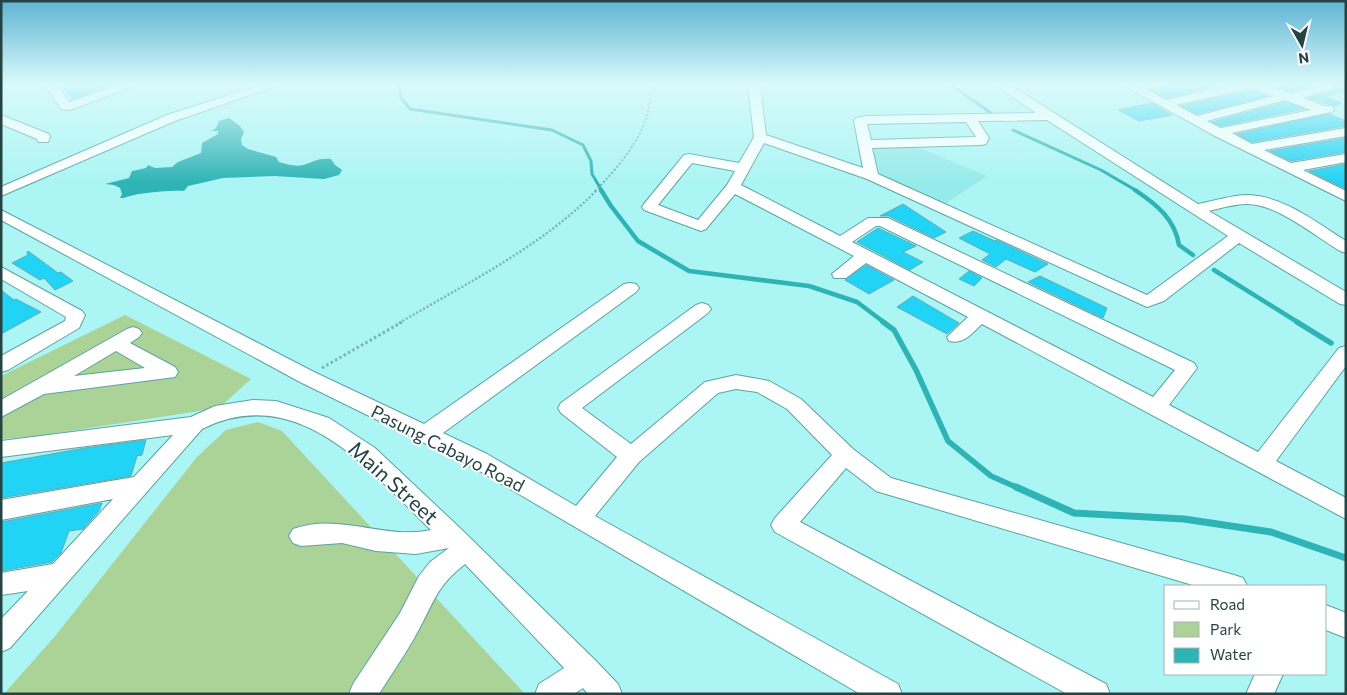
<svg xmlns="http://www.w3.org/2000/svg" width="1347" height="695" font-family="Commissioner,sans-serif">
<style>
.built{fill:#96eaea}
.green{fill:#abd397}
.water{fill:#2fb4b5}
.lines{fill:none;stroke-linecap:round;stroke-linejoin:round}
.stream-far3{stroke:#2fb4b5;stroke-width:3}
.stream-far2{stroke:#2fb4b5;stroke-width:4.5}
.stream-far1{stroke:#2fb4b5;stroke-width:5.5}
.stream{stroke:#2fb4b5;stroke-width:7}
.building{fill:#21d3f4;stroke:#66a9b9}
.minor-casing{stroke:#5ba2a2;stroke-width:2}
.path-far2{stroke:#7bb6b5;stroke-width:2;stroke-dasharray:2 2;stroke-linecap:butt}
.path-far1{stroke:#7bb6b5;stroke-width:2.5;stroke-dasharray:2 2;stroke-linecap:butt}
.path{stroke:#7bb6b5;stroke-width:3;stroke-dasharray:2.5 2.5;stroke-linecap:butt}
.minor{fill:#fff;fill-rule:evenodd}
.labels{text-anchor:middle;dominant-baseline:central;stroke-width:4;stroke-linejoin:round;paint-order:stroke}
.street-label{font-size:18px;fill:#254343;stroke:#fff}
.near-street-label{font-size:21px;fill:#254343;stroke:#fff}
</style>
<rect width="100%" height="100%" fill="#abf5f4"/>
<polygon class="built" points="871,145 912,145 987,176 945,204 881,176"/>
<g class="green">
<polygon points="125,315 251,379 219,408 37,436 1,439 1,376"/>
<polygon points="258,422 282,431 525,694 4,694 56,635 197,457 226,430"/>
</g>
<path class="water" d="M229,118L240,126L244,132L241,139L242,145L248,149L276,157L279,162C286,164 296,167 303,165C315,162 316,158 331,159L335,165L342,170L339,175L324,179L274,176L223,178L188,186L184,191C171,190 135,193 124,198H120L122,194L120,188L114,185L105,184L129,178L132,171L146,168L148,165L155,168L172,167L178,162L201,153L202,143L218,134V131H211L216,128L219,121Z"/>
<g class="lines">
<g class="stream-far3">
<polyline points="399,85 401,98 410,109 552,130 583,145 591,161 592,174 602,191"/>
<polyline points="951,85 991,113"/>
<polyline points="1013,130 1101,170 1137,191"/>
</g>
<g class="stream-far2">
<polyline points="601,190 611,206 638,241 689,271 809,286 857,302 885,323"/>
<path d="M1135,190C1156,204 1175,219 1179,245L1193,255"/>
<polyline points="1214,270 1299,323"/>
</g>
<g class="stream-far1">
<polyline points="883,322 894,330 916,370 948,441 991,476 1018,488"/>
<polyline points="1297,322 1331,343"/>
</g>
<polyline class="stream" points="1016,487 1074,513 1184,519 1271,532 1346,558"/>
</g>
<g class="building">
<polygon points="61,85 112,85 73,99"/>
<polygon points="1178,85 1221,85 1166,98 1150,89"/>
<polygon points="1274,85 1312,85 1291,92"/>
<polygon points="1334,85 1346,85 1346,91 1325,97 1342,103 1334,106 1309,98 1332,91"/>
<polygon points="1252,90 1268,96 1197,114 1181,106"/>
<polygon points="1285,102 1304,109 1221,126 1212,122"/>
<polygon points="1152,103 1172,115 1139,121 1118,110"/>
<polygon points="1329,114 1346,121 1346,126 1252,142 1237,134"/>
<polygon points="1346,138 1346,152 1291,161 1270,151"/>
<polygon points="1346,164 1346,189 1309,171"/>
<polygon points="903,204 946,232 934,238 889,216 880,216"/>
<polygon points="878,228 916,246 903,252 923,262 910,270 857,242"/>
<polygon points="973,231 995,241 996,240 1048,264 1035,272 1006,259 996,267 982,260 990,254 959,238"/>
<polygon points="28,251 58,273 61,272 73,281 55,290 44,278 40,280 12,263 28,255 27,253"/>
<polygon points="866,265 894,280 869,294 845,280"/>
<polygon points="969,271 982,278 974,286 959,279"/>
<polygon points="1040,276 1107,308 1103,318 1028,282"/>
<polygon points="1,290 14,300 16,299 41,312 1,334"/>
<polygon points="913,296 959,323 947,334 897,307"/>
<polygon points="146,440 142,455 137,456 131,476 1,498 1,463 85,448"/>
<polygon points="102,503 99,511 83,529 69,531 61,553 52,562 1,571 1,522"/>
</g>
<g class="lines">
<defs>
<g id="minor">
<polygon points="46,85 57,85 69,102 119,85 137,85 70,110 61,109"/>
<polygon points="261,85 279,85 175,121 1,196 1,187 167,115"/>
<path d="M748,85H760L766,135L863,168L854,121L856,118L866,116L1036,113L996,85H1010L1198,204C1215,201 1231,195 1248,195C1284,196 1317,223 1346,241V253L1340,251C1315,236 1277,204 1247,204C1234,204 1221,208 1209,211L1346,292V305L1340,304L1239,243L1164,301L1147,307L867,179L764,143L741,185L840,236L868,218H888L1194,363L1197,368L1169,405L1258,452L1339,348L1346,346V366L1276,461L1346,498V519L982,324C972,333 964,345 949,341L947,337L968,317L866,263L846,278H834L832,274L854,256L735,194L706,229L701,231L644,210L642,207L644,204L684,155L689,154L739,163L754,137ZM1047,120L1228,236L1147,295L878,174L872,148L981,145L986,144L989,138L978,121ZM966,122L976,137L871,140L867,124ZM692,163L735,171L727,185L698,220L658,205ZM876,226H880L1175,370L1153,397L852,242Z"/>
<path d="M1123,85H1138L1166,100L1231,85H1268L1291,94L1320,85H1332L1331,89L1303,98L1324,106H1332L1334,109L1332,112L1232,133L1252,144L1346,128V136L1264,150L1291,163L1346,154V162L1303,170L1346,191V201L1213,135ZM1252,88L1274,96L1197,116L1176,105ZM1285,100L1311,110L1221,128L1207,121Z"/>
<polygon points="1,115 49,134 50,137 48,142 38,142 37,139 1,124"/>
<polygon points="1,210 314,372 424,424 624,284 630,283 636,284 639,288 636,292 443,433 487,454 576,506 617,457 561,413 558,408 561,403 696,305 702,303 708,305 711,309 708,313 582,408 631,444 705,382 736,375 769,381 801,399 853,449 891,478 1234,575 1243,578 1247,586 1196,586 876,491 846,468 800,522 1106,684 1110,694 1067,694 775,532 771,525 775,518 832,455 787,409 757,392 736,389 718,393 639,462 595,516 898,684 902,694 860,694 471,466 300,382 1,220"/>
<polygon points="1,267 82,311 85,315 79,328 8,370 1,372 1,356 65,321 66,317 1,279"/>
<path d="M133,327L139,329L142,333L139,337L130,343L175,367L178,372L175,377L44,394L1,417V400L127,329ZM116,351L145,368L74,376Z"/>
<path d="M253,400L276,401L329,418L375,448L461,529L595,660L618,684L622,694H588L583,688L574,694H535L539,684L564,668L465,564C436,587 435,600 418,631C407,652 392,673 379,694H349L353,684L400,613L419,576L430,562L449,548L416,554L376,551L342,543L301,546L293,543L289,536L293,529C339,512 384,540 431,530C369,470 298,381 202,429L10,648L1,652V619L28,591L1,595V573L53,564L113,499L1,520V500L134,477L173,435L1,457V441L191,417L215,406Z"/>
<polygon points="1326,605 1346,613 1346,638 1326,630"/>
<polygon points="1255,674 1283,674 1274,694 1246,694"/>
</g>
</defs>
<use href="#minor" class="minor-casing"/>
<path class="path-far2" d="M595,191C620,166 657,123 649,85"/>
<path class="path-far1" d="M399,323C467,283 541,247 597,190"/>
<polyline class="path" points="322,368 402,322"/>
<use href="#minor" class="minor"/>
</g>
<linearGradient id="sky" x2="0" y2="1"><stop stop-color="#5eb4d4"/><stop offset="0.46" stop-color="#d9fafa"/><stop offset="1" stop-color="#d9fafa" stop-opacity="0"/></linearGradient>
<rect width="1347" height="183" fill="url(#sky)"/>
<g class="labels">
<g class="street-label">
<text transform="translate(448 448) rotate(27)">Pasung Cabayo Road</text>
</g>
<g class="near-street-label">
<text transform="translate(394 482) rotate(42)">Main Street</text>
</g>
</g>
<rect width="1347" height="695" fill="none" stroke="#254343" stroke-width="5"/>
<rect x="1164" y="585" width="162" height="90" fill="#ffffff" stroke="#a8b4b4"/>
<rect x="1174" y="601" width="25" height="8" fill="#ffffff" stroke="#a8b4b4"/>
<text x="1210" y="610" font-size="15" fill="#254343">Road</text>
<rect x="1174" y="622" width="25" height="15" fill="#abd397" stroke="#a8b4b4"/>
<text x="1210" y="635" font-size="15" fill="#254343">Park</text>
<rect x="1174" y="648" width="25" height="15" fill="#2fb4b5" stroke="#a8b4b4"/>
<text x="1210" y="660" font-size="15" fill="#254343">Water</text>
<g transform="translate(1302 45) rotate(172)" stroke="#ffffff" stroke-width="4" paint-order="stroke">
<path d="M0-4L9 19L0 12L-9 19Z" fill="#254343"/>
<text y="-8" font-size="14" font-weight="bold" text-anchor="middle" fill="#254343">N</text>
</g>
</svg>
